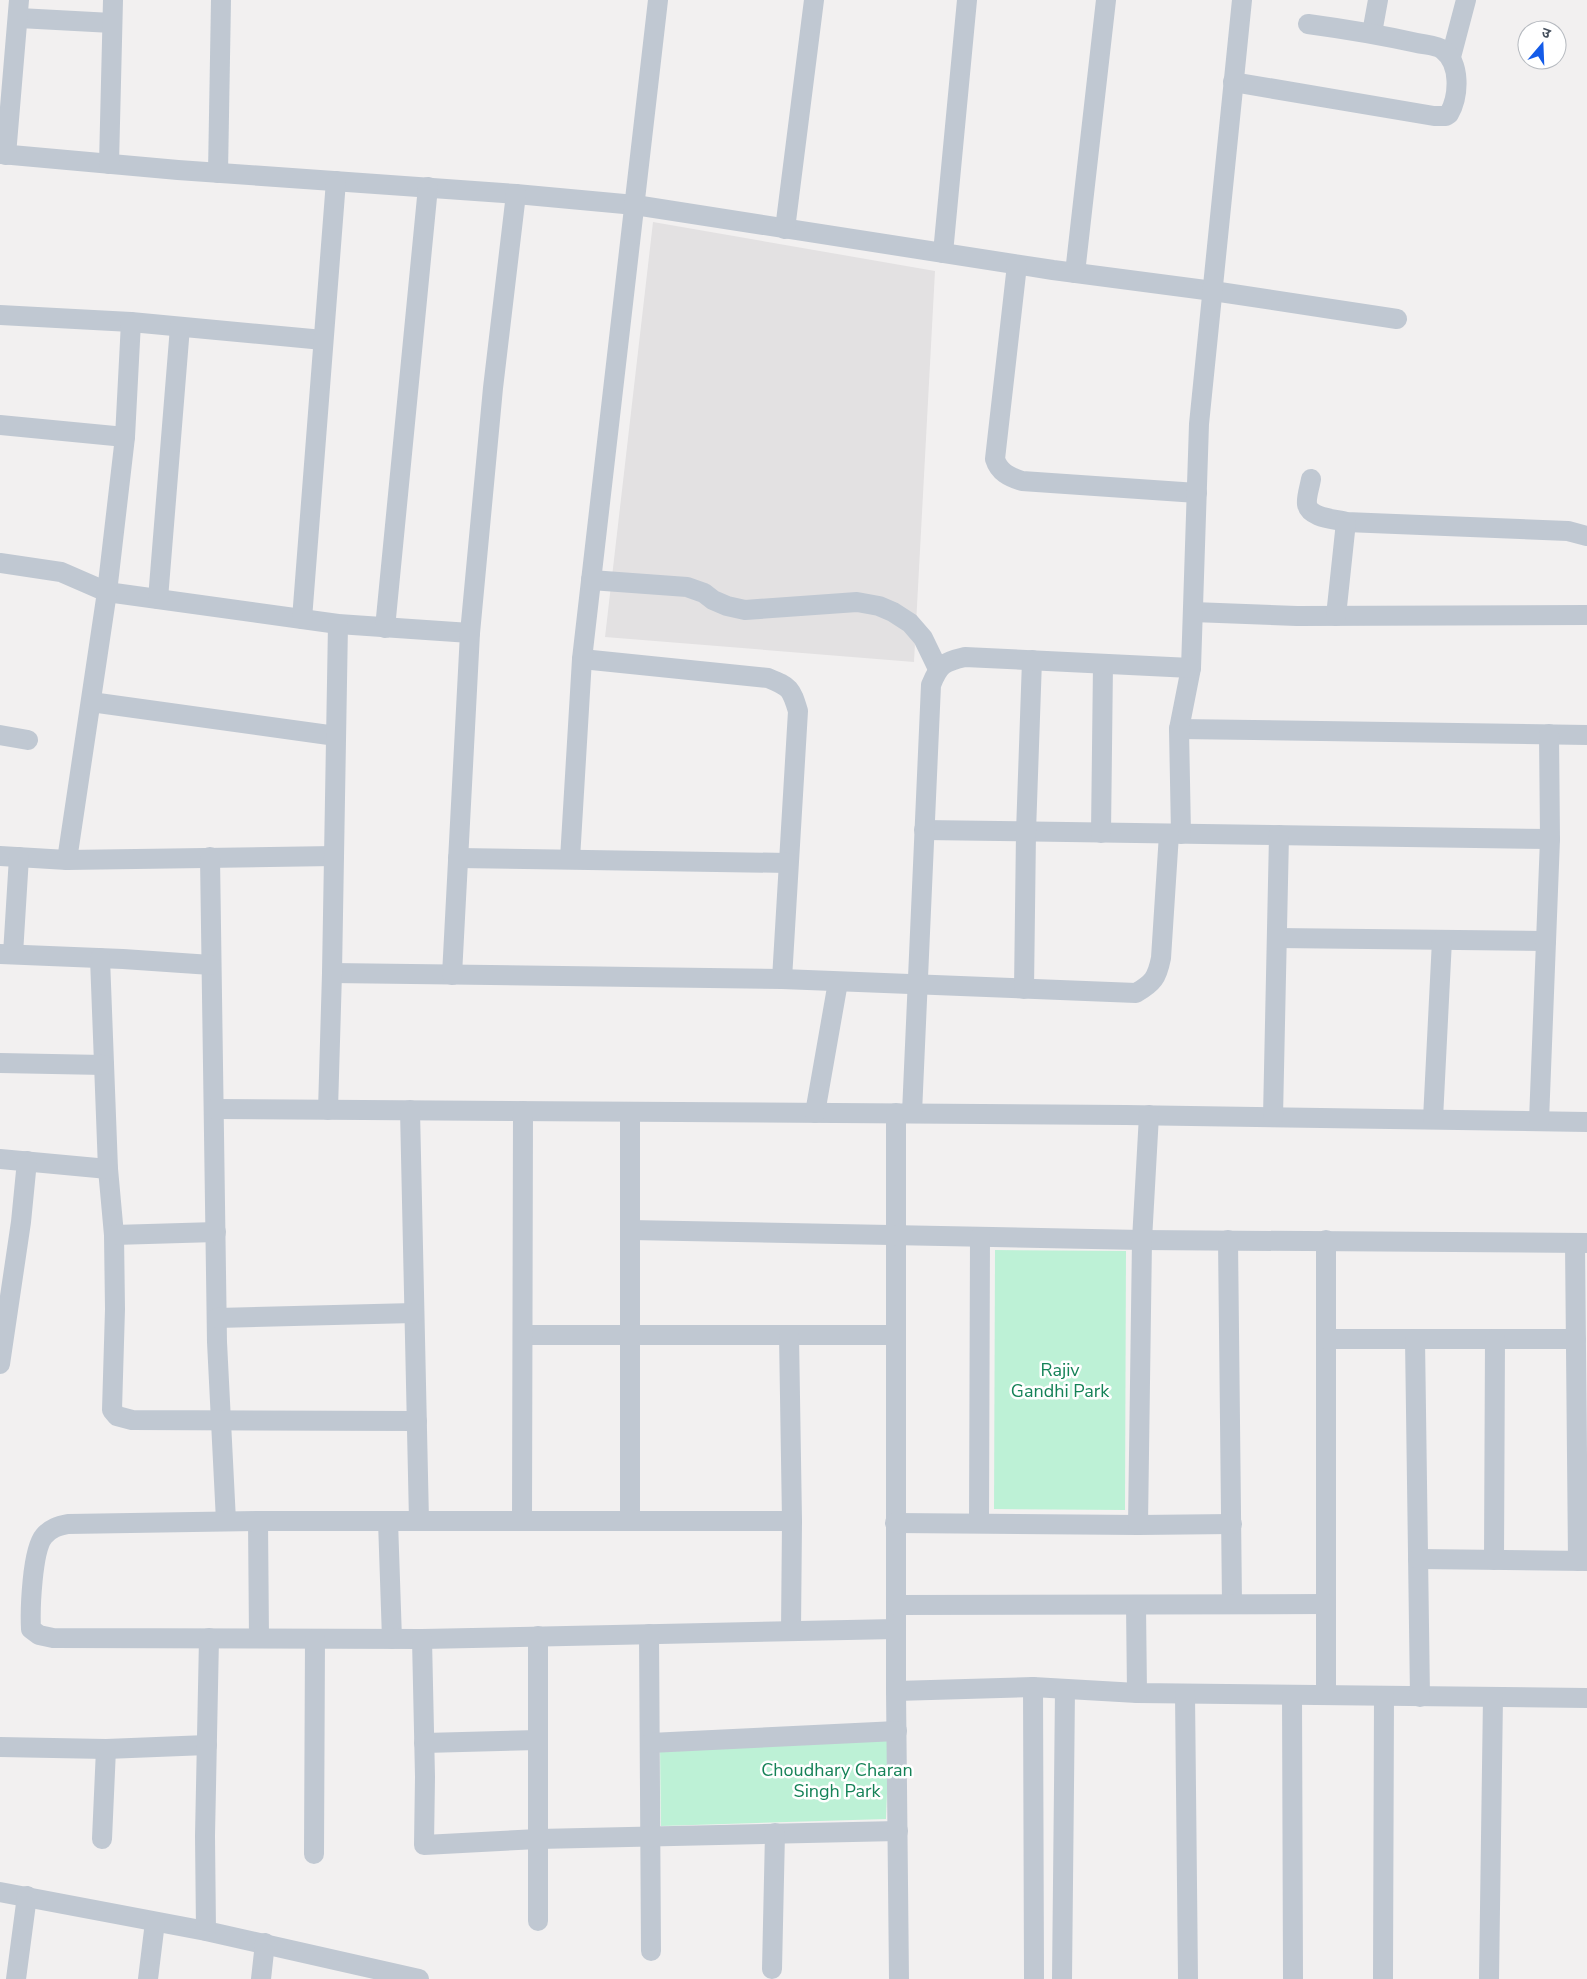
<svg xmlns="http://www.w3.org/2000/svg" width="1587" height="1979" font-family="'Nunito Sans','Noto Sans Devanagari',sans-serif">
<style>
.education{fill:#e3e1e2}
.green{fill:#bdf1d6}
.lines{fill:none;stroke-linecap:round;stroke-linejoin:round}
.minor{stroke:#c0c8d2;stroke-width:20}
.labels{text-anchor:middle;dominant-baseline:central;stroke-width:5;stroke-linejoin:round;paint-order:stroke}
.park-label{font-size:18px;fill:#158257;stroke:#fff}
</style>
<rect width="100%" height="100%" fill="#f2f0f0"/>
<polygon class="education" points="653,222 935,271 914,662 605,637"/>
<g class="green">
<polygon points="995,1250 1126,1251 1125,1510 994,1509"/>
<polygon points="889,1739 886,1819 661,1826 660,1747"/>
</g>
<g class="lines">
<g class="minor">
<polyline points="19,18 112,23"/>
<polyline points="1372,33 1378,0"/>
<polyline points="1451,57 1466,0"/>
<path d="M1233,82L1434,116H1446L1449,114C1459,96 1461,64 1443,50C1437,45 1425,45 1417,43C1381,35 1345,29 1308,24"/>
<polyline points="0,154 178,170 516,194 635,205 1053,270 1213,291 1397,319"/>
<polyline points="6,155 19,0"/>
<polyline points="109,164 113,0"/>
<polyline points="218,173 221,0"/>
<polyline points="785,229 814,0"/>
<polyline points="943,253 967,0"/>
<path d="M1017,265L995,459C999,472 1009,477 1022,481L1197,493"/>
<polyline points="1075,273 1106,0"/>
<polyline points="0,315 131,322 323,340"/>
<polyline points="0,425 125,437"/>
<path d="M1311,479C1310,486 1306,497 1307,504C1309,518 1335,519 1346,522L1568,531L1587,536"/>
<polyline points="0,563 61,572 107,592 338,624 470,633"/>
<polyline points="591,580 687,587 704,593 713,600 727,606 745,610 857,602 879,606 893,612 910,623 923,638 938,669"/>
<polyline points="158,599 180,327"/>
<polyline points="1193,612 1297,616 1587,615"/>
<polyline points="1336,616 1346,522"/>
<polyline points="302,619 336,181"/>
<polyline points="385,628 428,187"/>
<path d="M582,659L768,678C790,687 791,688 798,711L782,979"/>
<polyline points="91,702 336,736"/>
<polyline points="1179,729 1587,735"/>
<polyline points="0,735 28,740"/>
<polyline points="924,830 1550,839"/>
<polyline points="1101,833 1103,664"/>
<polyline points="1181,834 1179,729 1191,668 1199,424 1242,0"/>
<polyline points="0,856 67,860 334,856"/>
<polyline points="210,857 217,1342 226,1521"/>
<polyline points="458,858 788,863"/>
<polyline points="570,859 582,659 658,0"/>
<polyline points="67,860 107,592 125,437 131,322"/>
<polyline points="1277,938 1546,941"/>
<polyline points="0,954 123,959 211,965"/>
<polyline points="13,954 19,857"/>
<polyline points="100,958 108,1169 114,1235 115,1309 112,1410 117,1416 132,1420 417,1421"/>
<path d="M332,973L782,979L1136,993C1153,983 1157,978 1161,958L1169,834"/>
<polyline points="452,975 470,633 493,388 516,194"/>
<polyline points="1024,989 1026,832 1032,660"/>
<polyline points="0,1063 104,1065"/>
<polyline points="214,1109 1126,1115 1587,1122"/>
<polyline points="328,1110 332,973 338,624"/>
<polyline points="410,1110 419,1521"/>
<polyline points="815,1113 838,982"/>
<polyline points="896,1113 896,1691 1033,1687 1137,1693 1587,1698"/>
<path d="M912,1113L931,685C939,665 943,662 965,657L1191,668"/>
<polyline points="1273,1117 1279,835"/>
<polyline points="1433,1119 1442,940"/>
<polyline points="1539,1121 1550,839 1549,734"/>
<polyline points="0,1159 108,1169"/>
<polyline points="630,1230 1142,1240 1587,1243"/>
<polyline points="114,1235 216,1232"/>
<polyline points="1228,1240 1232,1604"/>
<polyline points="1326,1240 1326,1695"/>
<polyline points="1575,1243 1578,1561"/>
<polyline points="217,1318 414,1313"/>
<polyline points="523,1335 895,1335"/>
<polyline points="789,1335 792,1521 791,1631"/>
<polyline points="1326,1339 1576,1339"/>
<polyline points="1415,1339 1420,1697"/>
<polyline points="0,1364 21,1222 27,1161"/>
<polyline points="258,1521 259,1638"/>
<polyline points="388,1521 392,1639"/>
<polyline points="522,1521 523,1111"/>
<polyline points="630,1521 630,1112"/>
<path d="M792,1521H258L68,1524C58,1526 51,1528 44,1536C32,1550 30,1610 31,1629L39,1635L53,1638L422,1639L896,1629"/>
<polyline points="895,1523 1138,1525 1232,1524"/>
<polyline points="979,1523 980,1237"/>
<polyline points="1138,1525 1142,1240 1149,1115"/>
<polyline points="1418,1559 1587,1561"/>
<polyline points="1494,1560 1495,1339"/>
<polyline points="896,1605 1326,1604"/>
<polyline points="1136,1605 1137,1693"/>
<polyline points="649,1634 651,1951"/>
<polyline points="422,1639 425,1777 424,1845 538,1839 898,1831"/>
<polyline points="1033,1687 1034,1979"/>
<polyline points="896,1691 899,1979"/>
<polyline points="1185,1694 1188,1979"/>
<polyline points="1292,1695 1293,1979"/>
<polyline points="424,1743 538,1740"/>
<polyline points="650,1743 897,1731"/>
<polyline points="0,1747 106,1749 207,1745"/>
<polyline points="102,1839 106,1749"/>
<polyline points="314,1854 315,1639"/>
<polyline points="0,1892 206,1931 419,1979"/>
<polyline points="538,1921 538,1636"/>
<polyline points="206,1931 205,1836 209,1638"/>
<polyline points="772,1969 775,1833"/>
<polyline points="16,1979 27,1896"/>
<polyline points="148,1979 155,1922"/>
<polyline points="261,1979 265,1943"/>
<polyline points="1062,1979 1065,1689"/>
<polyline points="1383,1979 1384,1696"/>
<polyline points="1489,1979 1493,1697"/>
</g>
</g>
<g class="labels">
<g class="park-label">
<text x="1060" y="1370">Rajiv<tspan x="1060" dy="21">Gandhi Park</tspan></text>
<text x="837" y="1770">Choudhary Charan<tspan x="837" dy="21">Singh Park</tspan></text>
</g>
</g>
<g transform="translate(1542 45) rotate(19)"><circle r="24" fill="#ffffff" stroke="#b5b9bf"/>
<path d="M0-4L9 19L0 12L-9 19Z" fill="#145be8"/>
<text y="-8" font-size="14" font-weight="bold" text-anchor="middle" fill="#47515e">उ</text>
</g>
</svg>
